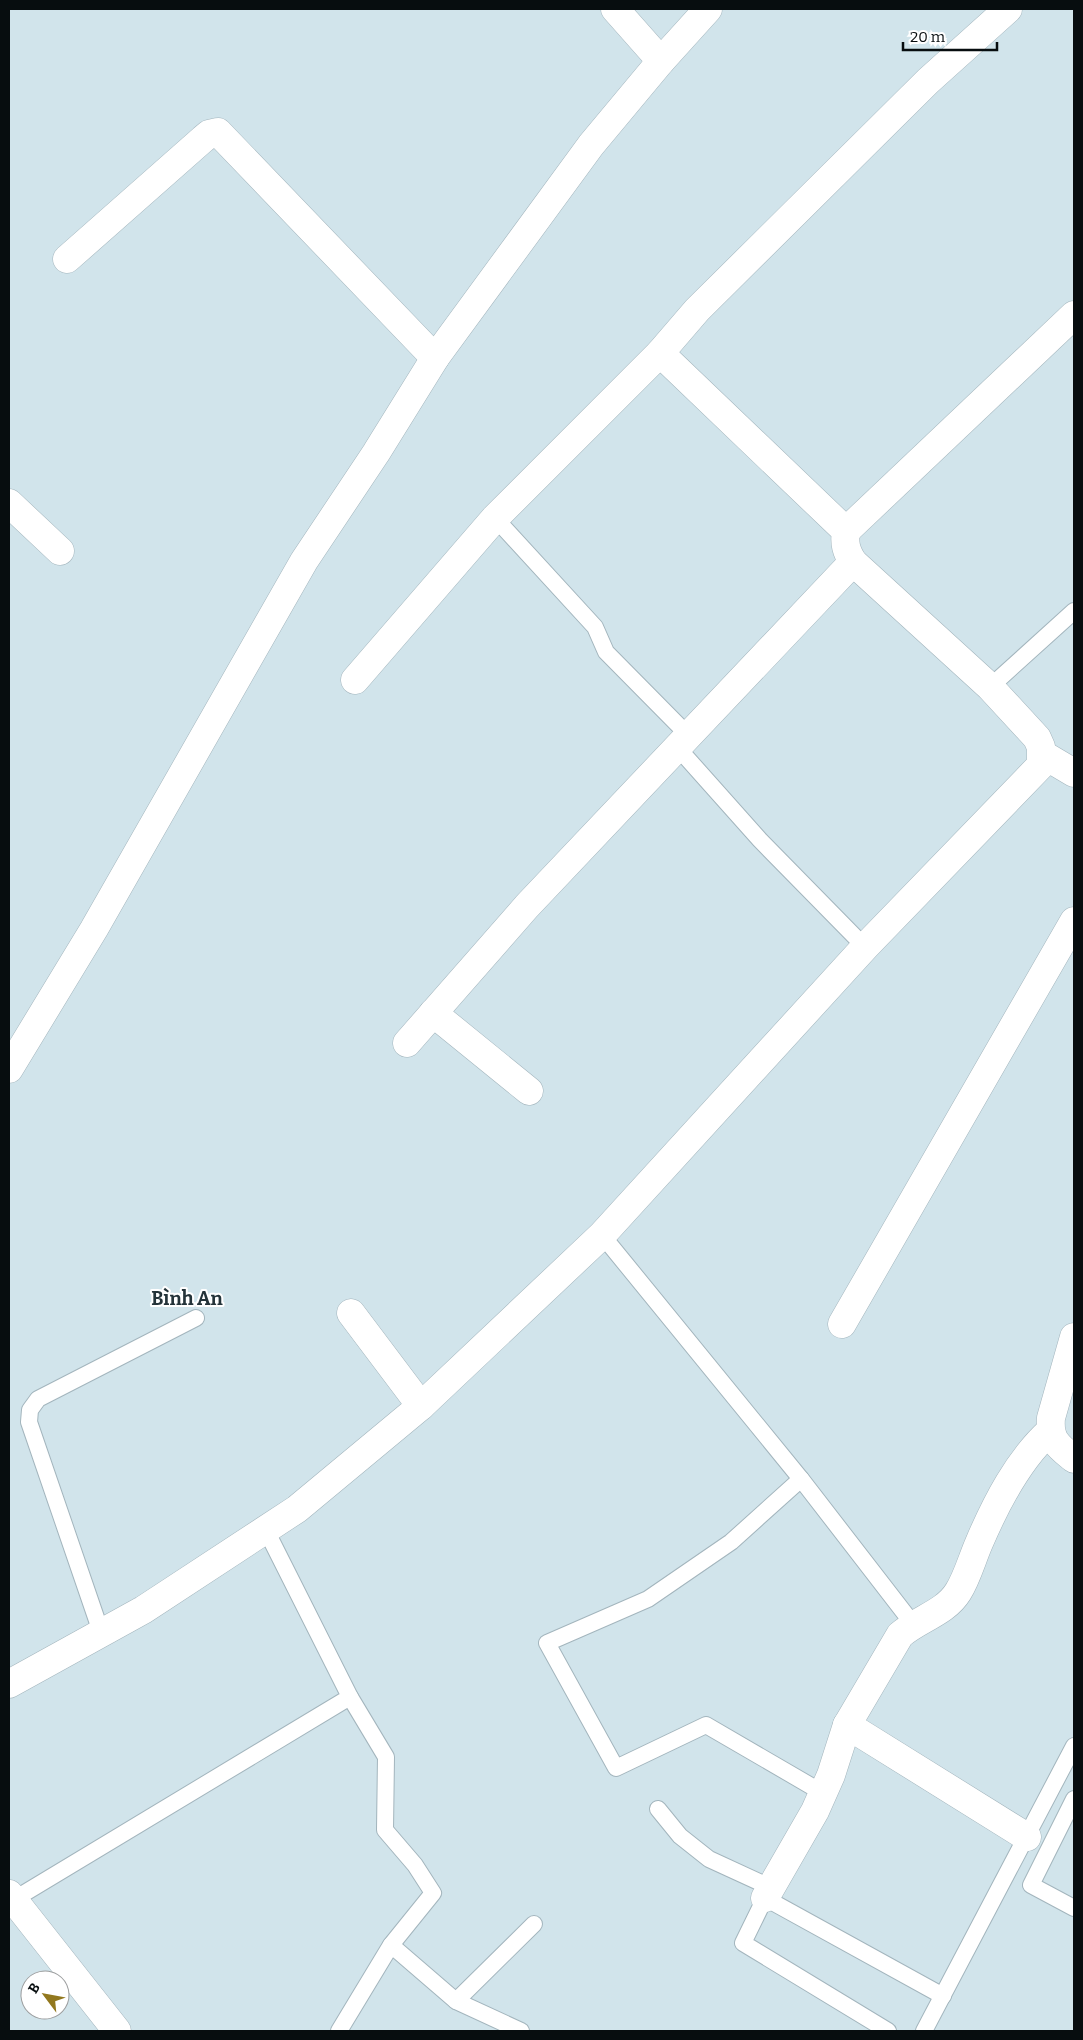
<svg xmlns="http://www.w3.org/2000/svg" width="1083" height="2040" font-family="Bitter,serif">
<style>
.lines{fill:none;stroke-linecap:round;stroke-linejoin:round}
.service-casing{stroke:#a3b5bd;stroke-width:18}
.minor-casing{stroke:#a3b5bd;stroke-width:29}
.service{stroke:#fff;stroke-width:16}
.minor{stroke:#fff;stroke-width:28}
.labels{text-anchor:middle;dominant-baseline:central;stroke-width:4;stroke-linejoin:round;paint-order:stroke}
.quarter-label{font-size:19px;font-weight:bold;fill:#243339;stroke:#fff}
</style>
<rect width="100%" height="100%" fill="#d1e4eb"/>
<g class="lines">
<defs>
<g id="service">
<polyline points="495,518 595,627 606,652 689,736"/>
<polyline points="990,687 1074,611"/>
<polyline points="678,748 760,840 865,947"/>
<polyline points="602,1235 801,1479 913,1624"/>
<polyline points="801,1479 731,1542 648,1599 547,1643 616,1768 706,1725 823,1793"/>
<polyline points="102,1635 29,1422 30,1410 38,1399 196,1318"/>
<polyline points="1074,1799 1031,1885 1074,1908"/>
<polyline points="658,1809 680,1836 709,1859 772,1888"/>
<polyline points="13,1900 350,1697 266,1530"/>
<polyline points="391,1945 456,2001"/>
<polyline points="339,2031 391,1945 433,1893 415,1865 385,1830 386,1757 350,1697"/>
<polyline points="521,2031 456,2001 534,1924"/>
<polyline points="888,2031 743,1943 765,1898 943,1996"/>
<polyline points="924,2031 1074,1746"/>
</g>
<g id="minor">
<polyline points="615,9 661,61"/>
<polyline points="67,259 203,139 209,134 218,132 435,358"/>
<polyline points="9,503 60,551"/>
<polyline points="846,531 1074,315"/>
<polyline points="355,680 495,518 660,353 697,310 928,81 1008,9"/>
<polyline points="1042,754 1074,773"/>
<polyline points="433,1013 529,1091"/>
<polyline points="407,1043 527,906 853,562"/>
<polyline points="9,1069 94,929 304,561 376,453 435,358 591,145 661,61 708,9"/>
<polyline points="351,1313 421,1406"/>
<polyline points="842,1324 1074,921"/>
<path d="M1074,1337L1051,1418C1049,1440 1058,1446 1074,1459"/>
<path d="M9,1684L143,1610L297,1509L421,1406L602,1235L865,947L1041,765V747L1037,738L990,687L853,562C846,551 844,543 846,531L660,353"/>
<polyline points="847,1725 1027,1837"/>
<polyline points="9,1894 117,2031"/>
<path d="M765,1898L815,1811L831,1775L847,1725L900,1635C918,1619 945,1613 958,1592C967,1578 972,1559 979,1543C996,1503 1018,1460 1050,1431"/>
</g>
</defs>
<use href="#service" class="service-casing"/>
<use href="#minor" class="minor-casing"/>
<use href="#service" class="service"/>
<use href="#minor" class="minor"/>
</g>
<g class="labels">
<g class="quarter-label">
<text x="187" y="1298">Bình An</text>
</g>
</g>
<rect width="1083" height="2040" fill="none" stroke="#070d0f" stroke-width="20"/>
<g transform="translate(45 1995) rotate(302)"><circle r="24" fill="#ffffff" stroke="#9c9e9f"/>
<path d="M0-4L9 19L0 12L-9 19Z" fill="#92781e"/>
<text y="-8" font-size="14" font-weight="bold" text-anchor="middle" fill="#070d0f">B</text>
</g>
<path d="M903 42v8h94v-8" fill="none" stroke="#070d0f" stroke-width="2.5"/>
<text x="910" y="42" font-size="15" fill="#070d0f" stroke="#ffffff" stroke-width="4" paint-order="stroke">20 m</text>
</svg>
